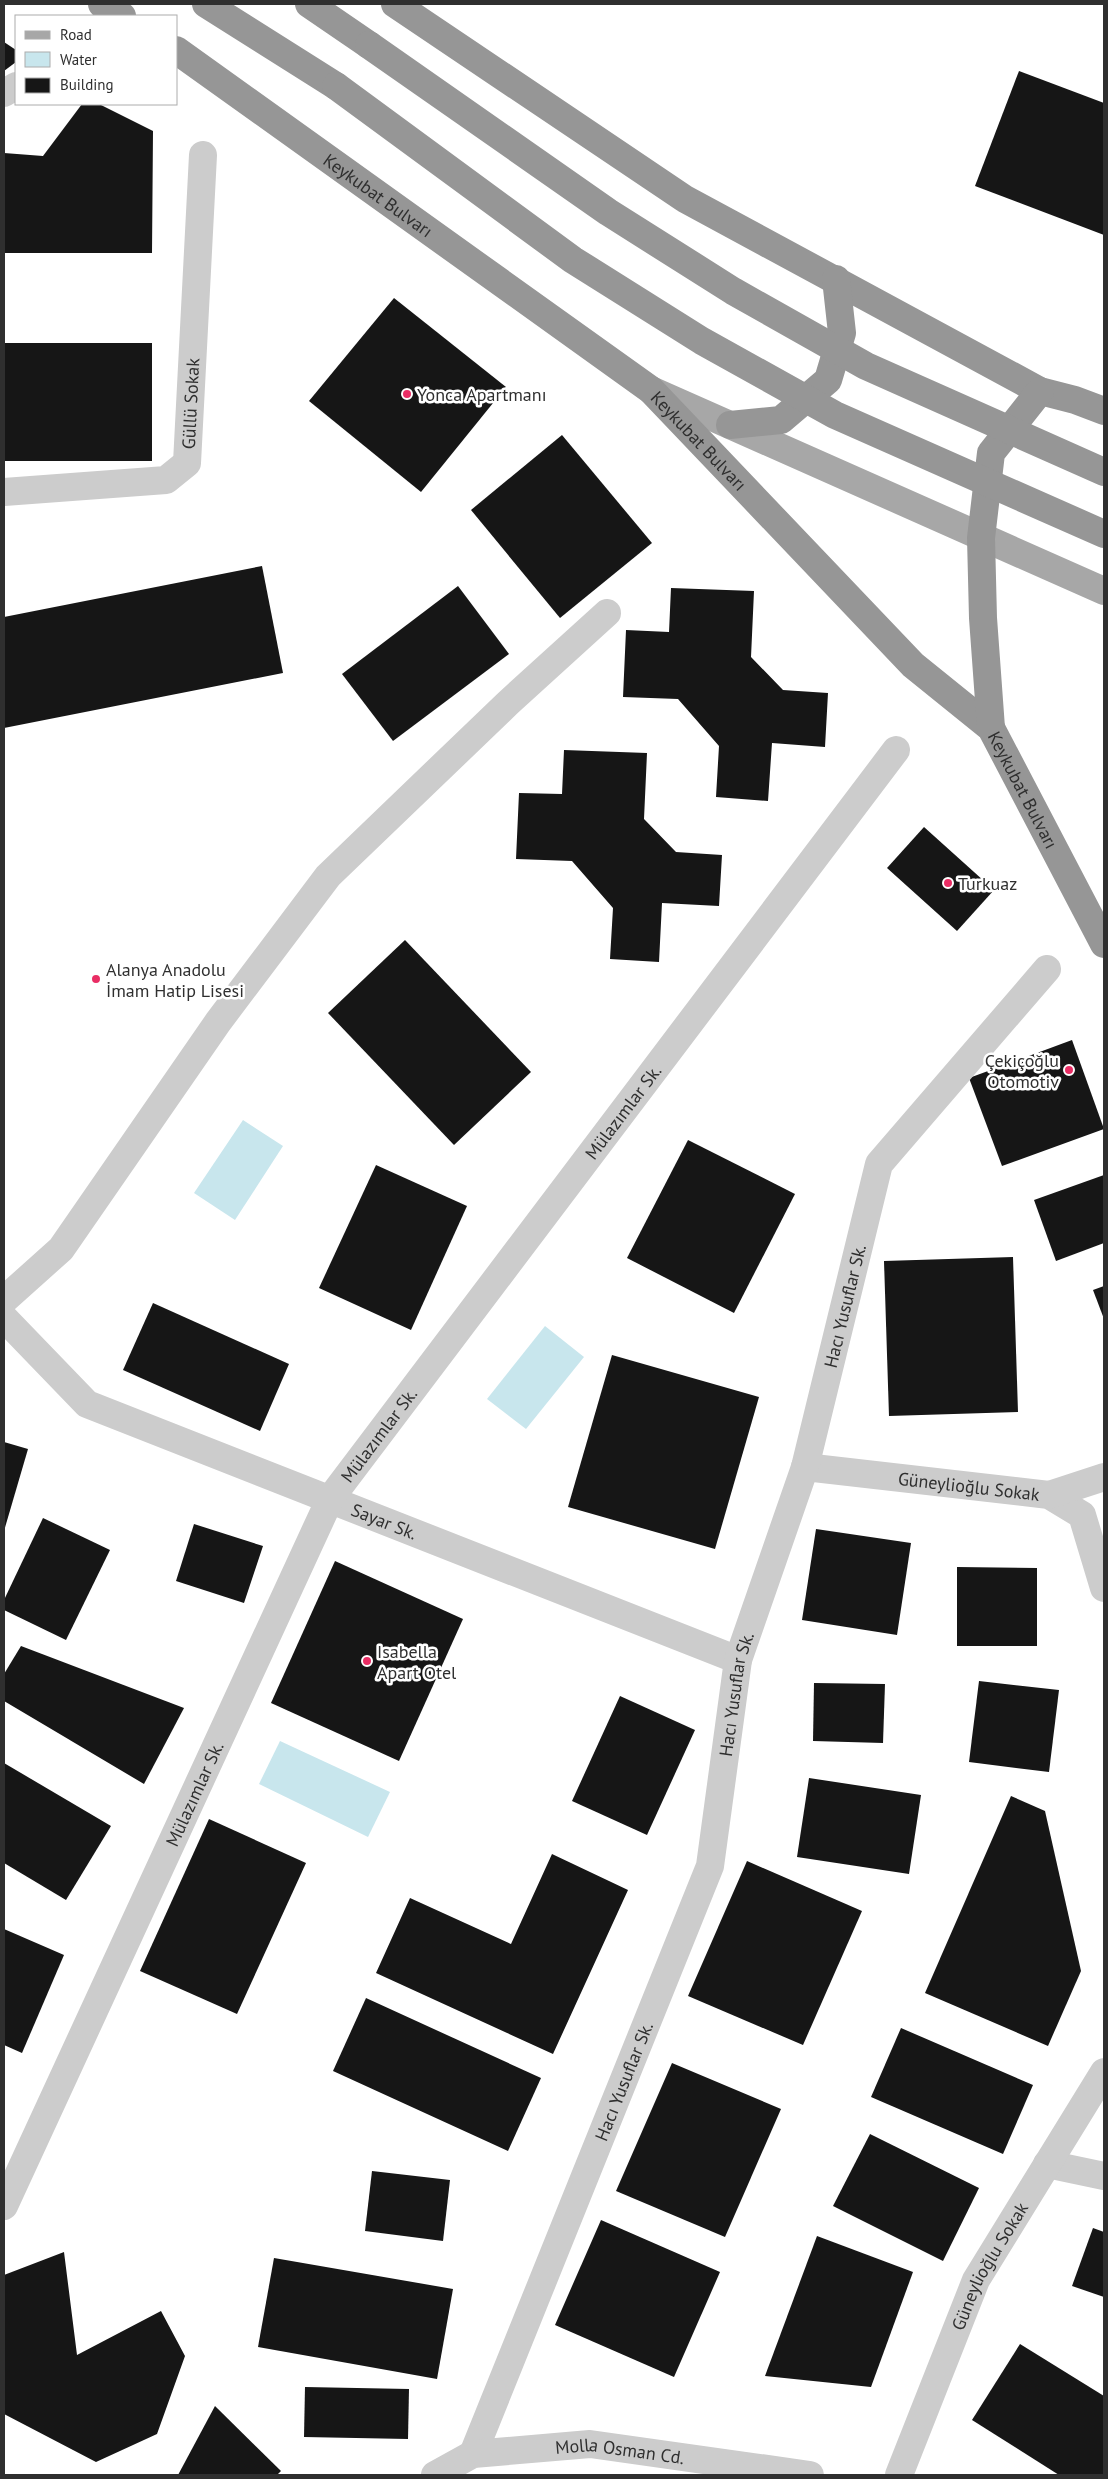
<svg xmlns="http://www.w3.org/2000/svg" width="1108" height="2479" font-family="'PT Sans',sans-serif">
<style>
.water{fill:#c8e6ed}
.building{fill:#161616}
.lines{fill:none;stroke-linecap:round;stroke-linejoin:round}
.minor{stroke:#ccc;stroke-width:28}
.major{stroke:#a7a7a7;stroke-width:28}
.highway{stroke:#969696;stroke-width:28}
.highway-bridge{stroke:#969696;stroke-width:28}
.poi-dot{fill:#e92d64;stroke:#fff;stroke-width:2}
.labels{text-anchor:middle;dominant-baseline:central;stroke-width:5;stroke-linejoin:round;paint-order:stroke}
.street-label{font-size:18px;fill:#2f2f2f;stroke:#fff}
.poi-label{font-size:18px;fill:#2f2f2f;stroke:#fff;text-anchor:start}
</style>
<rect width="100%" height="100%" fill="#fff"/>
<g class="water">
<polygon points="243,1120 283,1146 235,1220 194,1193"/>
<polygon points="545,1326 584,1357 526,1429 487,1399"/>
<polygon points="280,1741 390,1792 368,1837 259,1784"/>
</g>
<g class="building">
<polygon points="4,42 16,50 16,62 4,71"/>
<polygon points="1019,71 1104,103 1104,235 975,186"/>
<polygon points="82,104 99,104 153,131 152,253 4,253 4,153 43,156"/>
<polygon points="394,298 506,387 421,492 309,401"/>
<rect x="4" y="343" width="148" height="118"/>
<polygon points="562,435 652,543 560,618 471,510"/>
<polygon points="262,566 283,673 4,728 4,617"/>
<polygon points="458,586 509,654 393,741 342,674"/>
<polygon points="671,588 754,591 751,657 783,690 828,693 825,747 772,743 768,801 716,797 719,746 678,699 623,697 626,630 669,632"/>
<polygon points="564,750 647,753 644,819 676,852 722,855 719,906 662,903 659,962 610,959 613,908 572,861 516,859 519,793 562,794"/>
<polygon points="924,827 994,890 957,931 887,868"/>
<polygon points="405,940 531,1072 454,1145 328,1013"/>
<polygon points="1072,1040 1104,1129 1002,1166 969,1078"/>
<polygon points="688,1140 795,1194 734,1313 627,1258"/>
<polygon points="376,1165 467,1206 411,1330 319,1288"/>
<polygon points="1104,1175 1104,1243 1056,1261 1034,1200"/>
<polygon points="1013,1257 1018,1412 889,1416 884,1261"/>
<polygon points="1104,1286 1104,1319 1093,1290"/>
<polygon points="153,1303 289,1364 260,1431 123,1370"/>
<polygon points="612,1355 759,1397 715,1549 568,1507"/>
<polygon points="4,1442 28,1449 4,1531"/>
<polygon points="43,1518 110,1550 66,1640 4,1610 4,1600"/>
<polygon points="194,1524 263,1546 244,1603 176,1581"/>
<polygon points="816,1529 911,1543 897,1635 802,1620"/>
<polygon points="335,1561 463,1619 399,1761 271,1703"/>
<polygon points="957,1567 1037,1568 1037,1646 957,1646"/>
<polygon points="21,1646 184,1708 144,1784 4,1701 4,1674"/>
<polygon points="979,1681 1059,1690 1049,1772 969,1762"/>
<polygon points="814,1683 885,1684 883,1743 813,1741"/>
<polygon points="620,1696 695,1730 647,1835 572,1801"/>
<polygon points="4,1763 111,1826 66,1900 4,1863"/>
<polygon points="809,1778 921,1795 909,1874 797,1857"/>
<polygon points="1011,1796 1045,1811 1081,1971 1048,2046 925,1993"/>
<polygon points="209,1819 306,1863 237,2014 140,1971"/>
<polygon points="552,1854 628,1890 553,2054 376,1973 410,1898 511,1944"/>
<polygon points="747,1861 862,1911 803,2045 688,1996"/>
<polygon points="4,1929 64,1955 22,2053 4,2045"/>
<polygon points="366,1998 541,2078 508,2151 333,2071"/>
<polygon points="901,2028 1033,2085 1003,2154 871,2097"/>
<polygon points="672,2063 781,2109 725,2237 616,2191"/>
<polygon points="870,2134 979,2188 943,2261 833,2206"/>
<polygon points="372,2171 450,2180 443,2241 365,2231"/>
<polygon points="601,2220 720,2272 674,2377 555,2325"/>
<polygon points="1093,2228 1104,2232 1104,2297 1072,2286"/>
<polygon points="817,2236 913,2272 871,2387 765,2376"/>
<polygon points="64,2252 77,2355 161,2311 185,2356 157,2434 96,2462 4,2414 4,2275"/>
<polygon points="274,2258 453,2289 437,2379 258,2347"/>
<polygon points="1020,2344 1104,2396 1104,2475 1059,2475 972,2420"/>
<polygon points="305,2387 409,2389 408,2439 304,2437"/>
<polygon points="215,2406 281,2471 277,2475 178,2475"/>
</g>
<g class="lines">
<g class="minor">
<polyline points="4,93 16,86"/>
<path id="s1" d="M4,492L166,480L187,463L203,155"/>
<polyline points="4,1300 61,1249 218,1022 328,876 508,703 607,613"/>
<path id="s2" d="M4,1318L87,1404L738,1660"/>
<path id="s3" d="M805,1467L1049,1495L1082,1515L1104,1588"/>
<polyline points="1049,1495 1104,1477"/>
<polyline points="1047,2164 1104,2176"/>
<path id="s4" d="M4,2206L330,1499L896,750"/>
<path id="s5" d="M473,2454L710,1866L738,1660L805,1467L879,1164L1047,969"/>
<path id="s6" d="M435,2475L473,2454L590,2444L810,2475"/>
<path id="s7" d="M899,2475L976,2280L1104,2072"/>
</g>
<polyline class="major" points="651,390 1104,591"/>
<g class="highway">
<polyline points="102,4 122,16"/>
<polyline points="206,4 336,86"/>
<polyline points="309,4 369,45"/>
<polyline points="395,4 685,199 1040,391 1075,400 1104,411"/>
<path id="s8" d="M176,50L651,390L913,665L991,728L1104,944"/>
<polyline points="730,425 781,420 828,380 842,333 836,279"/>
<polyline points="991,728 983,618 981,538 991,453 1040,391"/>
</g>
<g class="highway-bridge">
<polyline points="369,45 608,212 733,291 866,366 1104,472"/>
<polyline points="336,86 573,260 702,341 835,415 1104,534"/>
</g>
</g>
<g class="poi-dot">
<circle cx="407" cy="394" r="5"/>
<circle cx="948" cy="883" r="5"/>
<circle cx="96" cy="979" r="5"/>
<circle cx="1069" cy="1070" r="5"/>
<circle cx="367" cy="1661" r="5"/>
</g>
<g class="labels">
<g class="street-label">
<text stroke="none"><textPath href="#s8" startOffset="249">Keykubat Bulvarı</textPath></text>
<text stroke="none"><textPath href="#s1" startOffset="249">Güllü Sokak</textPath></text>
<text stroke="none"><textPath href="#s8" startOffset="654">Keykubat Bulvarı</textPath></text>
<text stroke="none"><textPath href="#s8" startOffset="1134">Keykubat Bulvarı</textPath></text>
<text stroke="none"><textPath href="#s4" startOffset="1264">Mülazımlar Sk.</textPath></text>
<text stroke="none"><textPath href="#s5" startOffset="1212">Hacı Yusuflar Sk.</textPath></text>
<text stroke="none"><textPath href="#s4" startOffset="859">Mülazımlar Sk.</textPath></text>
<text stroke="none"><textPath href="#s3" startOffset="165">Güneylioğlu Sokak</textPath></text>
<text stroke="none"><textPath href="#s2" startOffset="439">Sayar Sk.</textPath></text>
<text stroke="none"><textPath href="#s5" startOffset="808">Hacı Yusuflar Sk.</textPath></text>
<text stroke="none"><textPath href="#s4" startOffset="454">Mülazımlar Sk.</textPath></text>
<text stroke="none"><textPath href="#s5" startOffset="402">Hacı Yusuflar Sk.</textPath></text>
<text stroke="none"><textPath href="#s7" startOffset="228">Güneylioğlu Sokak</textPath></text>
<text stroke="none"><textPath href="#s6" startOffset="191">Molla Osman Cd.</textPath></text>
</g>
<g class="poi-label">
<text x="417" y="394">Yonca Apartmanı</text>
<text x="958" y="883">Turkuaz</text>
<text x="106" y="969">Alanya Anadolu<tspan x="106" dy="21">İmam Hatip Lisesi</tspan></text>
<text x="1059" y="1060" text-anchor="end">Çekiçoğlu<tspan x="1059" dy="21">Otomotiv</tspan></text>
<text x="377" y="1651">Isabella<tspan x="377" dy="21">Apart Otel</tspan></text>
</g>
</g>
<rect width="1108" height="2479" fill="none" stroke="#2f2f2f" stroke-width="10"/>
<rect x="15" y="15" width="162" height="90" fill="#ffffff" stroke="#acacac"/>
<rect x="25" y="31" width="25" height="8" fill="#a7a7a7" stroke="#acacac"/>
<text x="60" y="40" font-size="15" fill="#2f2f2f">Road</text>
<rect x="25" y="52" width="25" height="15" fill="#c8e6ed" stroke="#acacac"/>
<text x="60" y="65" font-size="15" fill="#2f2f2f">Water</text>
<rect x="25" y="78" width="25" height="15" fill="#161616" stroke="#acacac"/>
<text x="60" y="90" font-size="15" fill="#2f2f2f">Building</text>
</svg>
